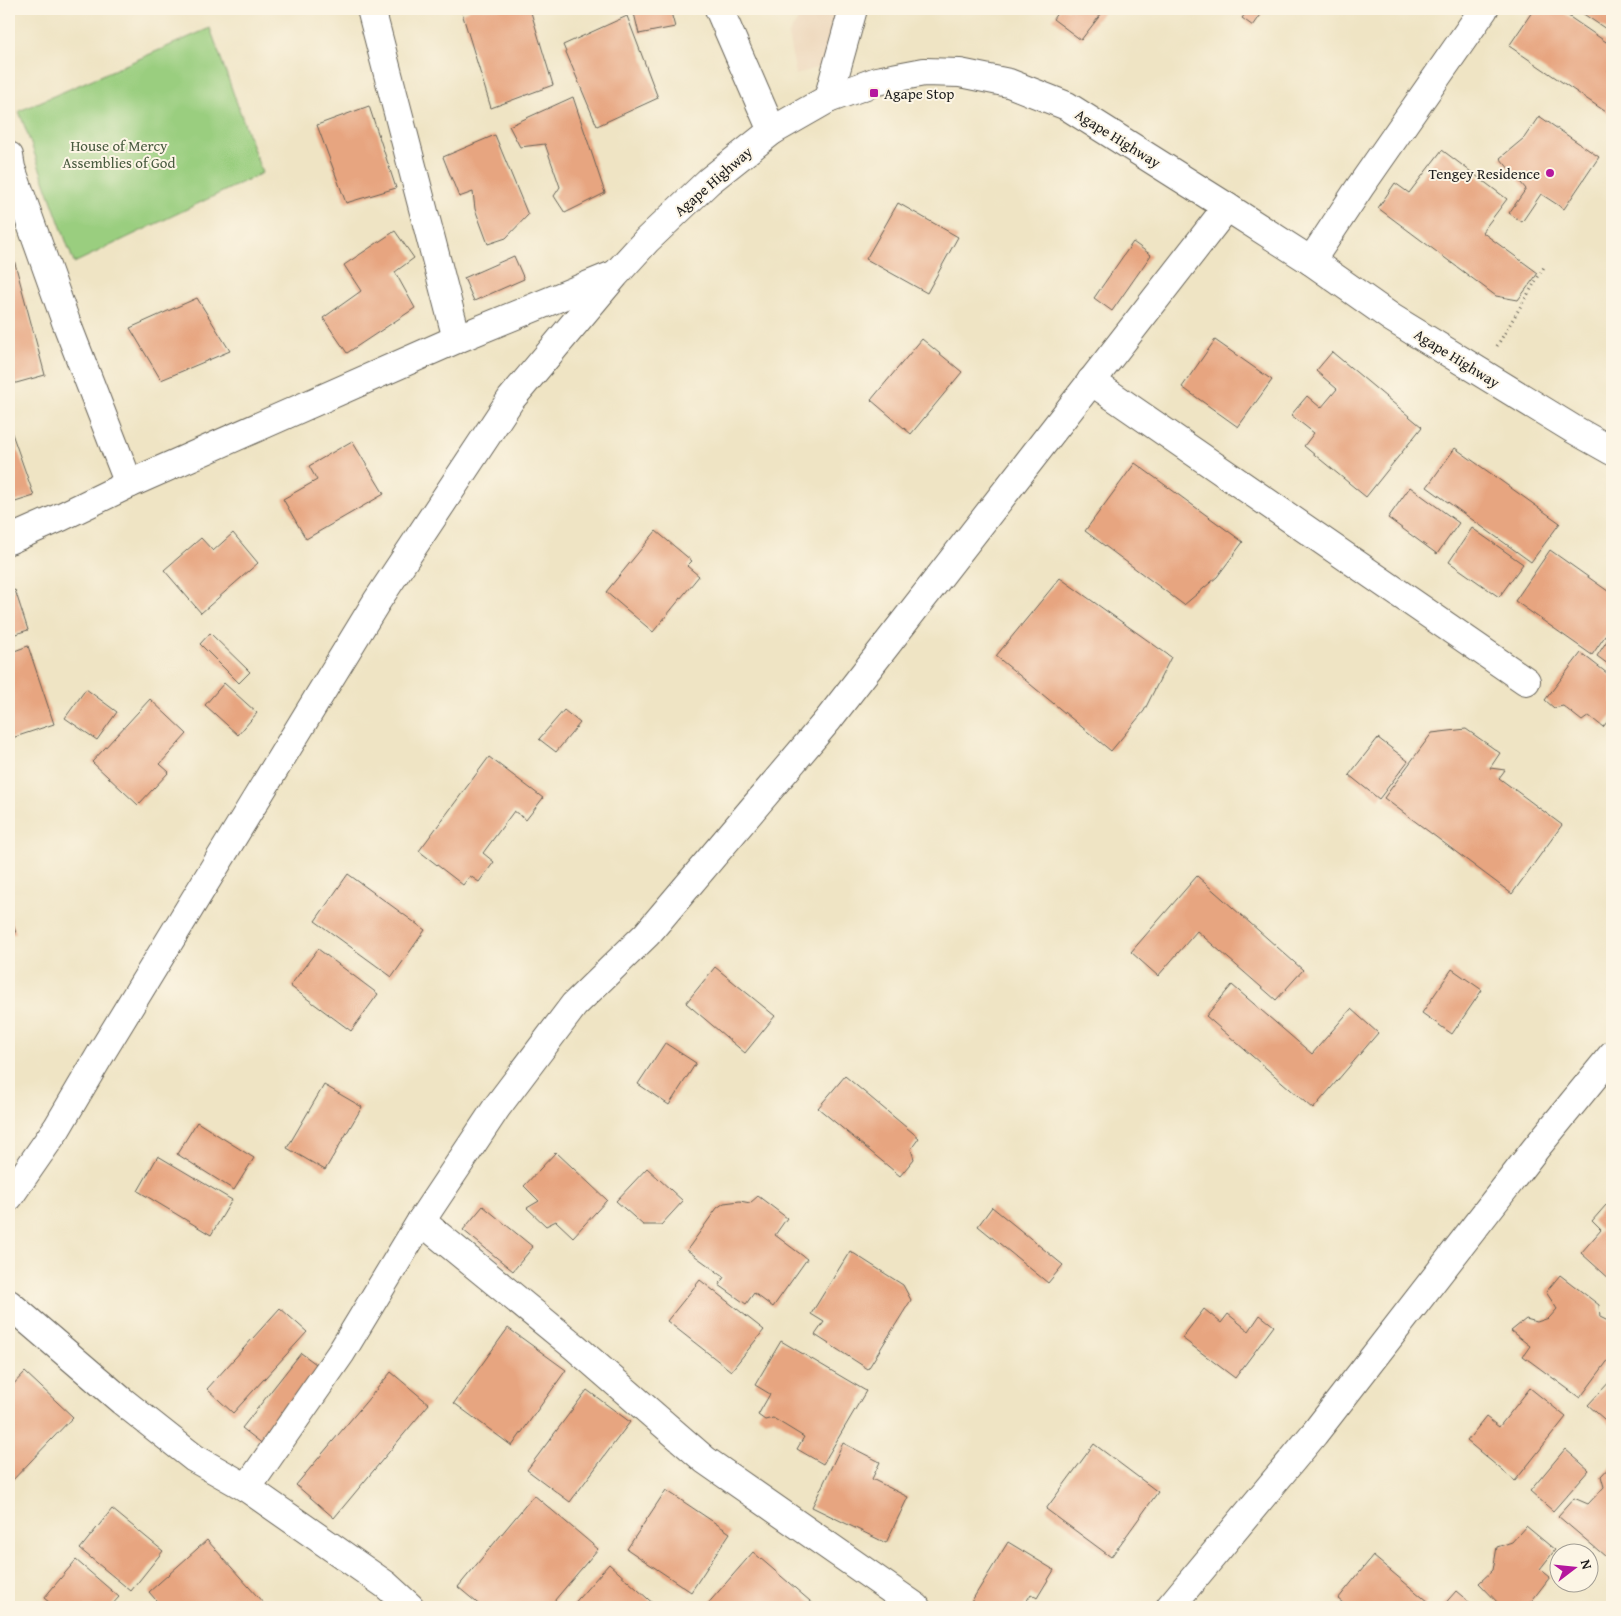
<svg xmlns="http://www.w3.org/2000/svg" width="1621" height="1616" font-family="'Gentium Book Plus',serif">
<style>
.built{fill:#edd7bb}
.green{fill:#9ace7f;stroke:#5b754e}
.building{fill:#e7a580}
.lines{fill:none;stroke-linecap:round;stroke-linejoin:round}
.minor-casing{stroke:#666257;stroke-width:30}
.path{stroke:#666257;stroke-width:3;stroke-dasharray:1 4;stroke-linecap:butt}
.minor{stroke:#fff;stroke-width:28}
.poi-dot{fill:#b5179e;stroke:#fcf5e5;stroke-width:2}
.labels{text-anchor:middle;dominant-baseline:central;stroke-width:4;stroke-linejoin:round;paint-order:stroke}
.poi-label{font-size:15px;fill:#1c1c1c;stroke:#fcf5e5;text-anchor:start}
.street-label{font-size:15px;fill:#1c1c1c;stroke:#fcf5e5}
.park-label{font-size:15px;fill:#485a3f;stroke:#fcf5e5}
</style>
<rect width="100%" height="100%" fill="#fcf5e5"/>
<filter id="ink" filterUnits="userSpaceOnUse"><feTurbulence type="fractalNoise" baseFrequency=".02" numOctaves="2"/><feDisplacementMap in="SourceGraphic" scale="10" xChannelSelector="R" yChannelSelector="G"/><feConvolveMatrix kernelMatrix="1 2 1 2 8 2 1 2 1" color-interpolation-filters="sRGB"/></filter>
<filter id="wash" filterUnits="userSpaceOnUse"><feTurbulence type="fractalNoise" baseFrequency=".0096" numOctaves="4" result="noise"/><feDisplacementMap in="SourceGraphic" scale="20" xChannelSelector="R" yChannelSelector="G"/><feGaussianBlur stdDeviation="1.12" result="paint"/><feColorMatrix in="noise" values="0 0 0 0 0 0 0 0 0 0 0 0 0 0 0 0 0 1.4 0 .05"/><feComposite in="paint" operator="in"/></filter>
<g filter="url(#wash)">
<rect width="100%" height="100%" fill="#efe4c4"/>
<polygon class="built" points="812,9 831,9 839,17 825,66 812,69 796,75 788,35 802,14"/>
<polygon class="green" points="210,28 262,173 74,263 19,111"/>
<g id="blocks">
<g class="building">
<polygon points="471,9 530,9 553,85 491,108 462,13"/>
<polygon points="633,9 670,9 675,27 639,34"/>
<polygon points="1060,9 1105,9 1081,40 1053,19"/>
<polygon points="1249,9 1265,9 1253,26 1242,18"/>
<polygon points="1534,9 1558,9 1612,46 1612,64 1608,71 1612,74 1612,110 1609,114 1509,46"/>
<polygon points="1576,9 1612,9 1612,33"/>
<polygon points="627,16 658,98 597,126 563,45"/>
<polygon points="573,97 605,193 565,213 554,196 560,187 545,144 520,147 509,126"/>
<polygon points="369,106 396,188 346,203 317,125"/>
<polygon points="1539,116 1599,157 1564,209 1541,194 1522,222 1509,213 1526,189 1500,158 1524,138"/>
<polygon points="495,135 528,215 506,238 488,244 475,209 473,192 459,197 443,157"/>
<polygon points="1442,150 1507,199 1482,232 1538,273 1518,300 1496,296 1378,208 1395,183 1409,193"/>
<polygon points="898,203 958,237 927,293 866,259"/>
<polygon points="395,231 414,258 395,272 415,308 347,353 323,318 361,291 344,265"/>
<polygon points="9,241 45,375 9,385"/>
<polygon points="1133,242 1151,255 1112,311 1094,298"/>
<polygon points="514,256 524,279 474,301 464,278"/>
<polygon points="197,298 230,351 161,380 130,328"/>
<polygon points="922,339 962,372 911,434 871,400"/>
<polygon points="1215,340 1272,380 1238,427 1182,387"/>
<polygon points="1332,352 1422,427 1366,497 1304,446 1314,433 1291,415 1307,396 1321,408 1337,389 1316,371"/>
<polygon points="9,425 34,496 9,504"/>
<polygon points="352,441 384,494 306,539 283,499 317,480 309,466"/>
<polygon points="1455,448 1560,523 1531,562 1427,487"/>
<polygon points="1135,463 1243,542 1217,577 1184,605 1085,531"/>
<polygon points="1410,487 1459,523 1437,554 1388,518"/>
<polygon points="1472,528 1523,564 1499,597 1449,562"/>
<polygon points="656,531 692,561 687,566 699,576 653,632 606,592"/>
<polygon points="233,533 258,563 201,613 164,570 201,538 213,551"/>
<polygon points="1550,550 1612,594 1612,626 1592,655 1515,601"/>
<polygon points="1060,578 1171,657 1144,711 1111,751 996,656"/>
<polygon points="15,590 28,630 9,636 9,592"/>
<polygon points="210,633 250,672 239,683 200,644"/>
<polygon points="1612,633 1612,667 1597,656"/>
<polygon points="28,646 54,724 9,739 9,653"/>
<polygon points="1581,653 1612,677 1612,716 1603,727 1589,716 1582,721 1563,706 1554,708 1545,700"/>
<polygon points="224,683 257,713 238,735 205,705"/>
<polygon points="86,689 117,712 97,740 65,718"/>
<polygon points="150,699 187,734 160,764 169,772 138,805 92,762"/>
<polygon points="564,710 580,723 556,752 539,739"/>
<polygon points="1466,729 1500,753 1490,768 1505,770 1499,778 1562,825 1512,894 1384,798 1432,733"/>
<polygon points="1378,738 1408,761 1379,799 1349,775"/>
<polygon points="489,757 543,798 526,820 514,811 483,853 494,862 479,882 470,876 463,885 419,851"/>
<polygon points="348,874 425,930 392,977 315,921"/>
<polygon points="1197,876 1303,970 1276,1000 1197,931 1158,976 1131,952"/>
<polygon points="9,914 16,933 9,935"/>
<polygon points="318,949 378,994 351,1031 290,986"/>
<polygon points="715,967 775,1016 745,1053 686,1003"/>
<polygon points="1452,969 1482,990 1452,1034 1422,1013"/>
<polygon points="1232,985 1312,1054 1351,1009 1378,1033 1313,1109 1206,1016"/>
<polygon points="665,1043 696,1063 669,1105 638,1084"/>
<polygon points="845,1076 919,1138 911,1149 914,1159 900,1176 818,1108"/>
<polygon points="324,1085 362,1107 325,1170 287,1148"/>
<polygon points="197,1122 254,1158 234,1190 177,1154"/>
<polygon points="556,1152 607,1200 573,1237 556,1221 546,1226 527,1208 539,1201 524,1186"/>
<polygon points="158,1156 232,1200 211,1235 138,1191"/>
<polygon points="647,1168 683,1201 661,1225 643,1225 616,1201"/>
<polygon points="758,1196 787,1218 775,1235 807,1259 773,1307 754,1293 746,1304 719,1285 724,1277 687,1250 717,1208 724,1203 740,1201 750,1203"/>
<polygon points="1606,1205 1612,1207 1612,1281 1581,1253 1601,1230 1592,1221"/>
<polygon points="483,1206 533,1247 513,1271 463,1230"/>
<polygon points="992,1207 1063,1265 1048,1283 978,1226"/>
<polygon points="850,1251 903,1285 911,1300 868,1369 815,1335 824,1322 811,1314"/>
<polygon points="1560,1275 1599,1305 1600,1317 1612,1323 1612,1355 1580,1398 1523,1356 1530,1346 1511,1331 1526,1319 1537,1322 1549,1318 1557,1309 1546,1292"/>
<polygon points="700,1280 764,1330 731,1371 667,1321"/>
<polygon points="280,1308 307,1332 233,1413 207,1389"/>
<polygon points="1204,1309 1221,1323 1228,1314 1249,1331 1260,1315 1274,1326 1235,1378 1182,1338"/>
<polygon points="508,1328 566,1370 512,1446 454,1403"/>
<polygon points="781,1341 866,1391 823,1464 797,1449 804,1437 773,1418 765,1420 758,1415 770,1394 755,1385"/>
<polygon points="301,1353 323,1369 264,1445 242,1428"/>
<polygon points="25,1372 73,1417 9,1484 9,1389"/>
<polygon points="391,1372 429,1404 334,1518 296,1485"/>
<polygon points="1612,1379 1612,1426 1588,1405"/>
<polygon points="1530,1388 1566,1417 1515,1481 1467,1441 1486,1417 1499,1427"/>
<polygon points="587,1390 630,1422 570,1502 527,1470"/>
<polygon points="843,1443 880,1462 872,1479 908,1497 886,1543 812,1507"/>
<polygon points="1094,1444 1158,1492 1111,1557 1046,1509"/>
<polygon points="1565,1449 1589,1470 1553,1511 1530,1491"/>
<polygon points="1612,1464 1612,1562 1558,1516 1574,1498 1588,1504 1604,1487 1601,1476"/>
<polygon points="666,1490 730,1533 691,1592 627,1549"/>
<polygon points="534,1495 598,1549 549,1607 482,1607 458,1587"/>
<polygon points="112,1509 163,1551 131,1591 80,1549"/>
<polygon points="1526,1526 1555,1550 1540,1569 1550,1577 1527,1607 1502,1607 1479,1583 1493,1570 1497,1547 1512,1542"/>
<polygon points="207,1540 265,1605 263,1607 162,1607 149,1592"/>
<polygon points="1008,1542 1054,1570 1037,1598 1031,1594 1023,1607 968,1607"/>
<polygon points="753,1552 817,1607 705,1607"/>
<polygon points="1373,1556 1428,1602 1423,1607 1348,1607 1338,1599"/>
<polygon points="76,1560 119,1597 110,1607 55,1607 44,1598"/>
<polygon points="609,1564 657,1607 571,1607"/>
<polygon points="1456,1591 1475,1607 1442,1607"/>
</g>
</g>
</g>
<g filter="url(#ink)">
<use href="#blocks" fill-opacity="0" stroke="#666257" stroke-width="1"/>
<g class="lines">
<defs>
<g id="minor">
<polyline points="371,9 457,339"/>
<polyline points="719,9 772,131"/>
<polyline points="828,99 853,9"/>
<polyline points="9,156 11,168 66,322 129,484"/>
<polyline points="1311,261 1360,187 1484,9"/>
<polyline points="1091,381 1526,681"/>
<polyline points="9,540 61,517 129,484 457,339 611,276"/>
<polyline points="9,1197 57,1128 103,1050 377,601 511,399 615,275 647,240 709,181 772,131 828,99 877,81 924,72 960,73 1009,83 1067,106 1227,207 1311,261 1392,318 1573,429 1612,451"/>
<polyline points="421,1221 575,1347 705,1460 916,1607"/>
<polyline points="9,1304 122,1401 194,1458 247,1488 386,1585 410,1607"/>
<polyline points="247,1488 341,1353 421,1221 497,1107 574,1005 647,934 828,720 1227,207"/>
<polyline points="1170,1607 1314,1434 1536,1148 1612,1055"/>
</g>
</defs>
<use href="#minor" class="minor-casing"/>
<polyline class="path" points="1497,346 1544,267"/>
<use href="#minor" class="minor"/>
</g>
</g>
<g class="poi-dot">
<rect x="869" y="88" width="10" height="10" rx="2.5"/>
<circle cx="1550" cy="173" r="5"/>
</g>
<g class="labels">
<g class="poi-label">
<text x="884" y="93">Agape Stop</text>
<text x="1540" y="173" text-anchor="end">Tengey Residence</text>
</g>
<g class="street-label">
<text transform="translate(1118 138) rotate(32)">Agape Highway</text>
<text transform="translate(713 181) rotate(-41)">Agape Highway</text>
<text transform="translate(1457 358) rotate(32)">Agape Highway</text>
</g>
<g class="park-label">
<text x="119" y="145">House of Mercy<tspan x="119" dy="17">Assemblies of God</tspan></text>
</g>
</g>
<rect width="1621" height="1616" fill="none" stroke="#fcf5e5" stroke-width="30"/>
<g transform="translate(1574 1568) rotate(74)"><circle r="24" fill="#fcf5e5" stroke="#a29e95"/>
<path d="M0-4L9 19L0 12L-9 19Z" fill="#b5179e"/>
<text y="-8" font-size="14" font-weight="bold" text-anchor="middle" fill="#1c1c1c">N</text>
</g>
</svg>
